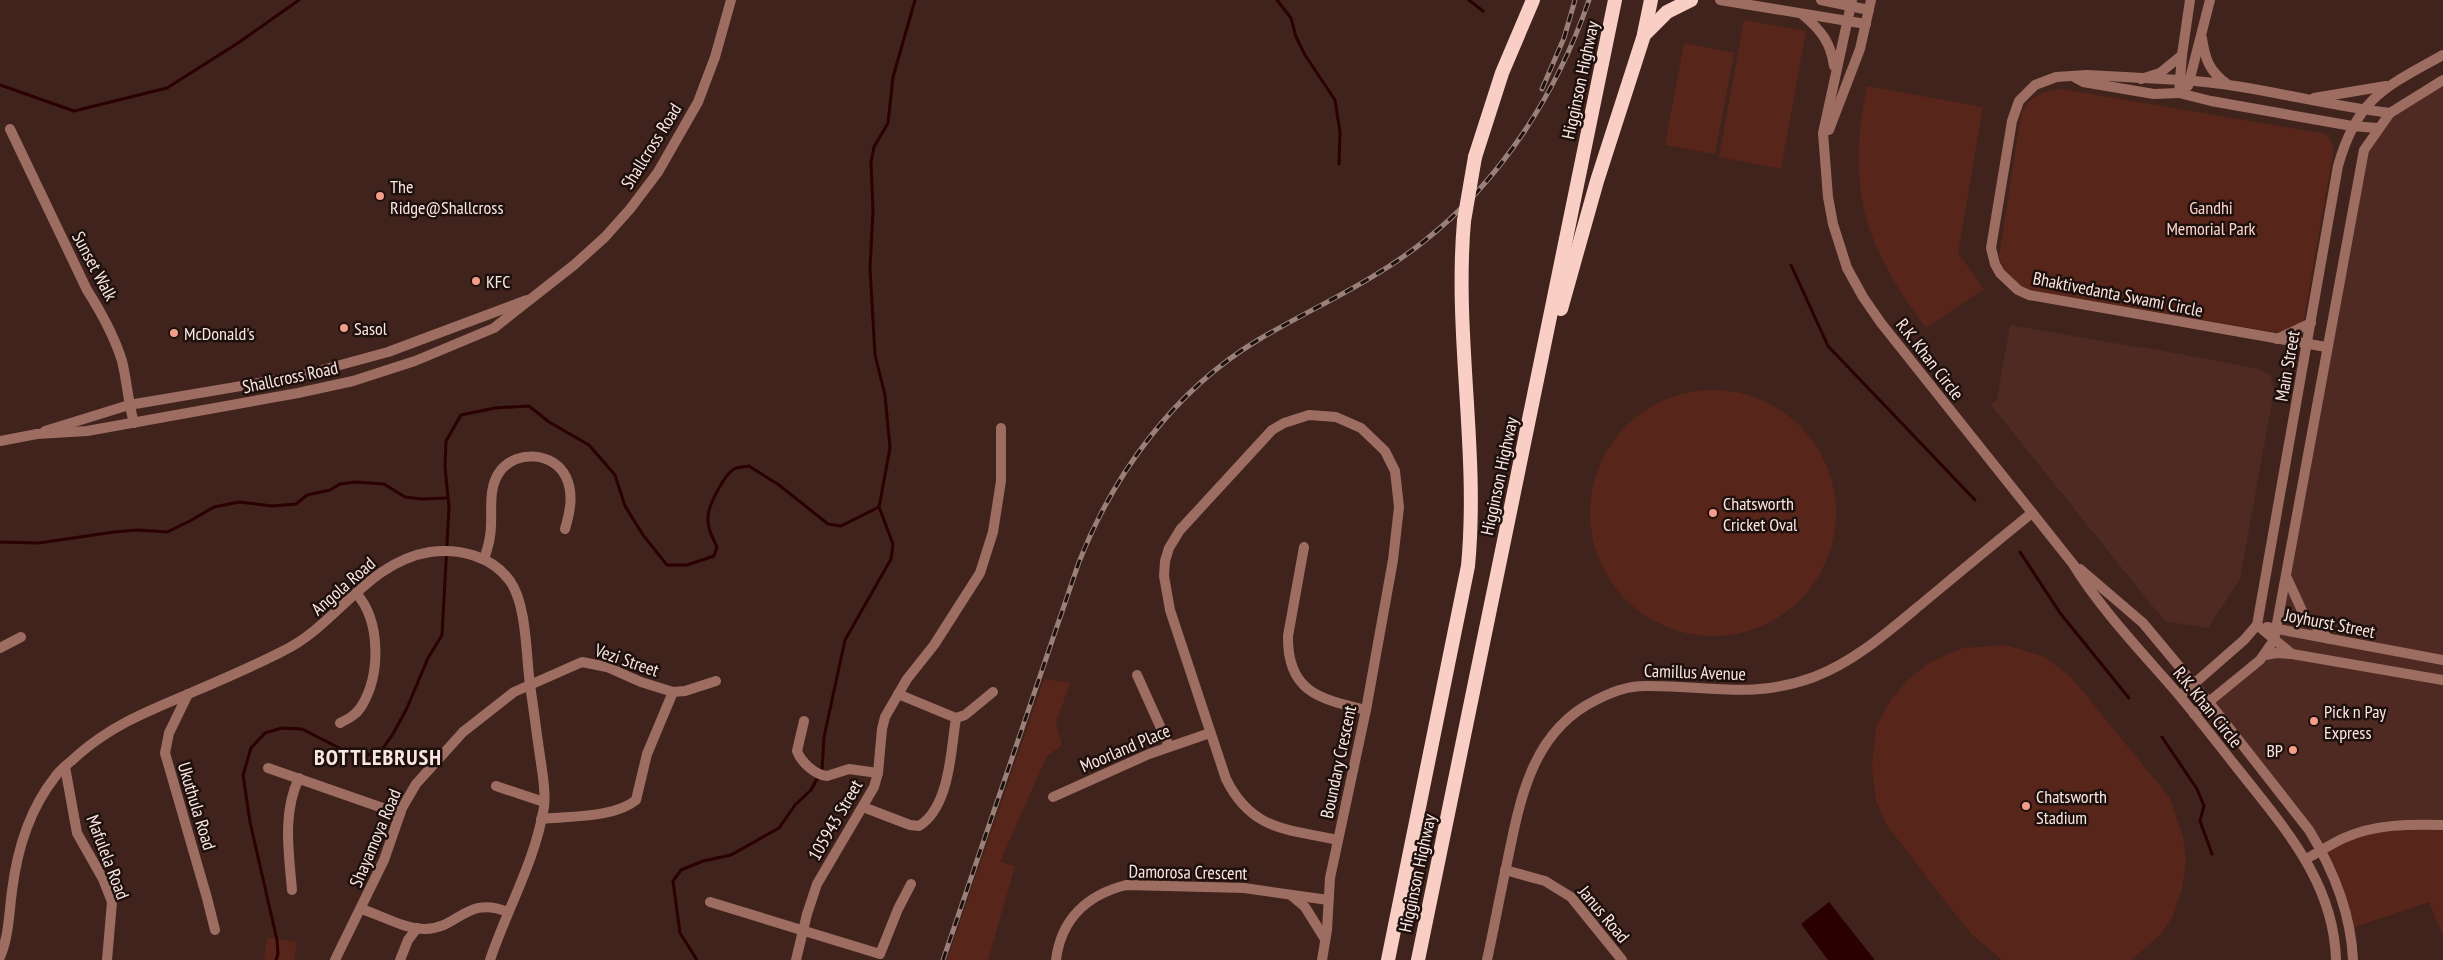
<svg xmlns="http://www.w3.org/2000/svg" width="2443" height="960" font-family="'PT Sans Narrow',sans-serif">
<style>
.built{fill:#4f2a22}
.green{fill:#58251a}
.water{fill:#2b0000}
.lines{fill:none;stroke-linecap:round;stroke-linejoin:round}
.stream{stroke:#2b0000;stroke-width:3}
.minor{stroke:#9d6d62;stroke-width:10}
.tertiary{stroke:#9d6d62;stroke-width:10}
.trunk{stroke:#f9cfc5;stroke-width:14}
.rail-casing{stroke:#99817a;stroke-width:5}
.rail{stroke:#1e100d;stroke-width:3;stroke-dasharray:9;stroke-linecap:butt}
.trunk-bridge{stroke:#f9cfc5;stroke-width:14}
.poi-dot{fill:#f49e8a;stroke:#1e100d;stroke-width:2}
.labels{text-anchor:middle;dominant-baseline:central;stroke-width:5;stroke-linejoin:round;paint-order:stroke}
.street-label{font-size:18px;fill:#fbe7e2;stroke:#1e100d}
.poi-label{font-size:18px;fill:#fbe7e2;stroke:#1e100d;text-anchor:start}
.park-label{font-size:18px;fill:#fcd5cc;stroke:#1e100d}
.district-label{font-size:22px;font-weight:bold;letter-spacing:1px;fill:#fbe7e2;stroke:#1e100d}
</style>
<rect width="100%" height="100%" fill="#40231c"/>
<g class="built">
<polygon points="2443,80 2443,824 2321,850 2208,701 2274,641 2361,161 2377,129"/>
<polygon points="2010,325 2142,348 2143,347 2249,367 2261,370 2271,376 2274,391 2240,579 2208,628 2169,622 2163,619 1991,405 1997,399"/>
</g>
<g class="green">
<polygon points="1744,20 1806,31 1781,169 1719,157"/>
<polygon points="1684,43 1734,53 1715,154 1665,145"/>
<path d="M1867,86L1983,107L1958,253L1984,289L1926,328C1864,245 1846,190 1867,86Z"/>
<path d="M2061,89L2326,134L2333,146V154L2303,324L2280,333L2031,291C2016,283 2003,274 1999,257L2021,115C2028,97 2043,91 2061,89Z"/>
<circle cx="1713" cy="513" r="123"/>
<polygon points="2006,645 2045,657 2071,677 2170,798 2183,837 2186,861 2182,888 2173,916 2161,934 2131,960 2002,960 1971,934 1888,827 1876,801 1872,767 1876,727 1892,698 1909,679 1930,662 1963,648"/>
<polygon points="1044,679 1070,683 1056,723 1062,745 1047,756 1000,862 1015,866 988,960 947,960"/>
<polygon points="2443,824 2443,936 2429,902 2352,928 2321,850 2344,837"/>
<polygon points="267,937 297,942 294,960 264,960"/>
</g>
<polygon class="water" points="1829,902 1874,959 1874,960 1828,960 1801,924"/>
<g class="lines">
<g class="stream">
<polyline points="1277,0 1291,18 1296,37 1305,55 1335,100 1340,132 1339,164"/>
<polyline points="1469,0 1483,11"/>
<polyline points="0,85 74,111 167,88 238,43 299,0"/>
<polyline points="1791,265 1828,346 1975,500"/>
<polyline points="0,542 39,543 114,532 138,530 167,532 190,521 214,507 239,502 272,506 296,504 307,495 330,490 340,484 355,482 384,484 405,497 422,499 448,498"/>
<polyline points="2020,552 2060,613 2129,698"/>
<polyline points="2162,737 2197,789 2204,806 2200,821 2212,854"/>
<polyline points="822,770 824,737 845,640 891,559 893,544 879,507 890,448 885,395 875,355 870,268 873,211 871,162 874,147 888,123 893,77 915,0"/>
<path d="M276,960L278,954L277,940L250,822L243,775L251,748L265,733L282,728L302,729L351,754L363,756L381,751L393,734L407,708L428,658L442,635L449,508L445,467L446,441L461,415L495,408L529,406L549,422L589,445L615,475L625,506L643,535L667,565H687L714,556L717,547C713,538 707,528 708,517C708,506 724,475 734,469C738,467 745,467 749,466L779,485L828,524L841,526L879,507"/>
<polyline points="697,960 680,933 673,881 681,870 703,861 731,855 779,828 795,805 811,790 818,777"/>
</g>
<g class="minor">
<polyline points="2074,77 2083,82 2154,94 2179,93"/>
<polyline points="2181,80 2087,75 2056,77 2035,85 2019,101 2012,121 1991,248 1995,264 2000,273 2018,290 2029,295 2326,347"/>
<path d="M10,129L87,290C101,312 114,335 122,361C127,381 128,402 134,423"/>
<path d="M1304,547L1288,636C1287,692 1320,699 1366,710"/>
<path d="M484,559C488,548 491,537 491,525C492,507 488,486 501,470C517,450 554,452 566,477C574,494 570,512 565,529"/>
<polyline points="2257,625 2292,654 2443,680"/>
<polyline points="2267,627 2443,660"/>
<polyline points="0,648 21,637"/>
<polyline points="2265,655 2277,653 2291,654"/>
<polyline points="1137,675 1169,746"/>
<polyline points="188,694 169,733 165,753 207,898 215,930"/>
<polyline points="956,718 965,715 993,692"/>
<path d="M804,721L797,751C801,762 815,775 827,776L849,769L878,773"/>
<path d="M340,723C348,719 356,715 361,707C381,675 381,621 356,593"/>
<polyline points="65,767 77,833 103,879 112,902 107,960"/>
<polyline points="268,768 400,814"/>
<polyline points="496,786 544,802"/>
<polyline points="1053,797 1149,754 1210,733"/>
<path d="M863,807L910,825L919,826C950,807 951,749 956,718L898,694"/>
<path d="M541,819C568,816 615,818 636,800L647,754L673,692"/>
<path d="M2306,859C2319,852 2331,844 2344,838C2375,824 2410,824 2443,825"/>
<polyline points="1505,870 1545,881 1571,897 1622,960"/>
<path d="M292,890C289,854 282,813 299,778"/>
<polyline points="1292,896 1305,907 1325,939"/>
<polyline points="710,902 880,954 898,909 911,884"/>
<path d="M361,909C381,915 404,929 425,929C460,928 466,895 508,912"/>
<path d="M0,957C9,936 9,913 12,891C17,850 29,810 55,777C61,768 71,762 79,754C113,725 146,712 186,695C219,681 252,667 283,651C337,625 367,562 430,552C459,548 492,556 510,581C527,605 526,656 530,685C534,711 537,737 541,763C543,777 546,792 544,807C535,862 507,909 490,960"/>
<polyline points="335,960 384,860 402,808 416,784 463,732 514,692 582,662 607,667 641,682 673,692 685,691 716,681"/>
<polyline points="400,960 408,940 417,928"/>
<polyline points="796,960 807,914 817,884 874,787 878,773 882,729 885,717 907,679 934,645 980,573 993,532 1001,481 1001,428"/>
<path d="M1056,960C1061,919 1087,895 1126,885L1244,888L1328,900"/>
<path d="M1322,960L1327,930L1330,878L1366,710L1393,560L1399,507L1395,471L1385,451L1361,428L1336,417L1309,415L1284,423L1272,430L1180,530L1169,548L1165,561L1164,576L1170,610L1226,779C1252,831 1287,829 1338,840"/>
<path d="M1487,960C1494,928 1500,895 1507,863C1520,799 1532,731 1596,700C1612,692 1627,686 1645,686C1708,685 1751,700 1814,677C1856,661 1890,630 1925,601C1960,572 1996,542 2032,513"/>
</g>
<g class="tertiary">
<polyline points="1720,0 1866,24"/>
<polyline points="1821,0 1869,10"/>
<path d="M1852,0L1823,133L1828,197L1833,224L1847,268L1863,297L1881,323L2073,564C2102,611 2142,652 2178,694C2200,720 2221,748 2242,774C2287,831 2334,884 2336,960"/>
<polyline points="2190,0 2182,55 2179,93 2211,101 2352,126 2377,128"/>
<path d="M1803,15C1821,30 1831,43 1834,66"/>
<path d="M2202,38C2205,59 2209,71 2227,84"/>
<polyline points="2141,79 2160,73 2182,55"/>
<path d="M2181,80C2251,84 2320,105 2390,113"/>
<polyline points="2188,86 2210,0"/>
<polyline points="2314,98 2386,86"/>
<polyline points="1829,130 1860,49 1871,0"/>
<polyline points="2277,339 2311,323"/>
<polyline points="45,431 129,405 294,377 322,370 388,352 527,300"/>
<polyline points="0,441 37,434 87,431 298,393 353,381 415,361 494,328 574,265 605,237 630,209 658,172 698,102 715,57 731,0"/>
<path d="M2080,569L2143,623L2208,701L2309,830C2333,869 2351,914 2353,960"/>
<polyline points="2287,578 2304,615 2329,639"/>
<path d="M2180,696L2244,640L2257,625L2338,166C2357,98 2385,87 2443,55"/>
<polyline points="2194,714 2260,660 2274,640 2364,150 2390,113 2443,80"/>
</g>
<g class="trunk">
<polyline points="1644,34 1651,0"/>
<polyline points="1475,157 1502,73 1533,0"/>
<polyline points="1561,309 1597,181 1644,35 1667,12 1691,0"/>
<path d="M1388,960L1468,566C1479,451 1454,336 1464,221"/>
<polyline points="1418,960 1615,0"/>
</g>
<defs>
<g id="rail">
<polyline points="1542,89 1564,38 1575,0"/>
<path d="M943,960L1079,562C1114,473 1175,390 1258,340C1312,308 1373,282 1423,242C1501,181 1557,93 1589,0"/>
</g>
</defs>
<use href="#rail" class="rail-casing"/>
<use href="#rail" class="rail"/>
<polyline class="trunk-bridge" points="1464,221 1475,157"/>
</g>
<g class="poi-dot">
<circle cx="380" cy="196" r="5"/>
<circle cx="476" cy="281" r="5"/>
<circle cx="344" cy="328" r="5"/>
<circle cx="174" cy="333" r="5"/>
<circle cx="1713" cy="513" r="5"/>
<circle cx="2314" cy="721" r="5"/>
<circle cx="2293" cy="750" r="5"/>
<circle cx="2026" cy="806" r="5"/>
</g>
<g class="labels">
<g class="street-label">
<text transform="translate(1580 80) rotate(-78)">Higginson Highway</text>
<text transform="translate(651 146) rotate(-58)">Shallcross Road</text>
<text transform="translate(95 266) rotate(62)">Sunset Walk</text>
<text transform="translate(2118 294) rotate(11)">Bhaktivedanta Swami Circle</text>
<text transform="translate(1930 359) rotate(52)">R.K. Khan Circle</text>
<text transform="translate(2287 366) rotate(-80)">Main Street</text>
<text transform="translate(290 377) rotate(-12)">Shallcross Road</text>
<text transform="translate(1499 476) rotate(-78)">Higginson Highway</text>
<text transform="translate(343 586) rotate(-41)">Angola Road</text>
<text transform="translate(2330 623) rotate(11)">Joyhurst Street</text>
<text transform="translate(627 660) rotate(19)">Vezi Street</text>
<text transform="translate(1695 672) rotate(2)">Camillus Avenue</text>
<text transform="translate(2208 707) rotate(51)">R.K. Khan Circle</text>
<text transform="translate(1125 748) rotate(-23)">Moorland Place</text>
<text transform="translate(1338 762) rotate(-78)">Boundary Crescent</text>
<text transform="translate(197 806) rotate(73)">Ukuthula Road</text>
<text transform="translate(835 820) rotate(-60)">105943 Street</text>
<text transform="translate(375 838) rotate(-67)">Shayamoya Road</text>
<text transform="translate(108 857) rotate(69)">Mafulela Road</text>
<text transform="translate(1188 872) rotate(1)">Damorosa Crescent</text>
<text transform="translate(1417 873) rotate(-78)">Higginson Highway</text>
<text transform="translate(1604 914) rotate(50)">Janus Road</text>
</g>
<g class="poi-label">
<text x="390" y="186">The<tspan x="390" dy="21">Ridge@Shallcross</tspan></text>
<text x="486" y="281">KFC</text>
<text x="354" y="328">Sasol</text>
<text x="184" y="333">McDonald's</text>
<text x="1723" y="503">Chatsworth<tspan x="1723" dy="21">Cricket Oval</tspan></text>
<text x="2324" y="711">Pick n Pay<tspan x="2324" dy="21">Express</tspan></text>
<text x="2283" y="750" text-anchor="end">BP</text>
<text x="2036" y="796">Chatsworth<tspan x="2036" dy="21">Stadium</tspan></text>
</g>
<g class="park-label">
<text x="2211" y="207">Gandhi<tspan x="2211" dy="21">Memorial Park</tspan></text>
</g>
<g class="district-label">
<text x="378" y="757">BOTTLEBRUSH</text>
</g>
</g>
</svg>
